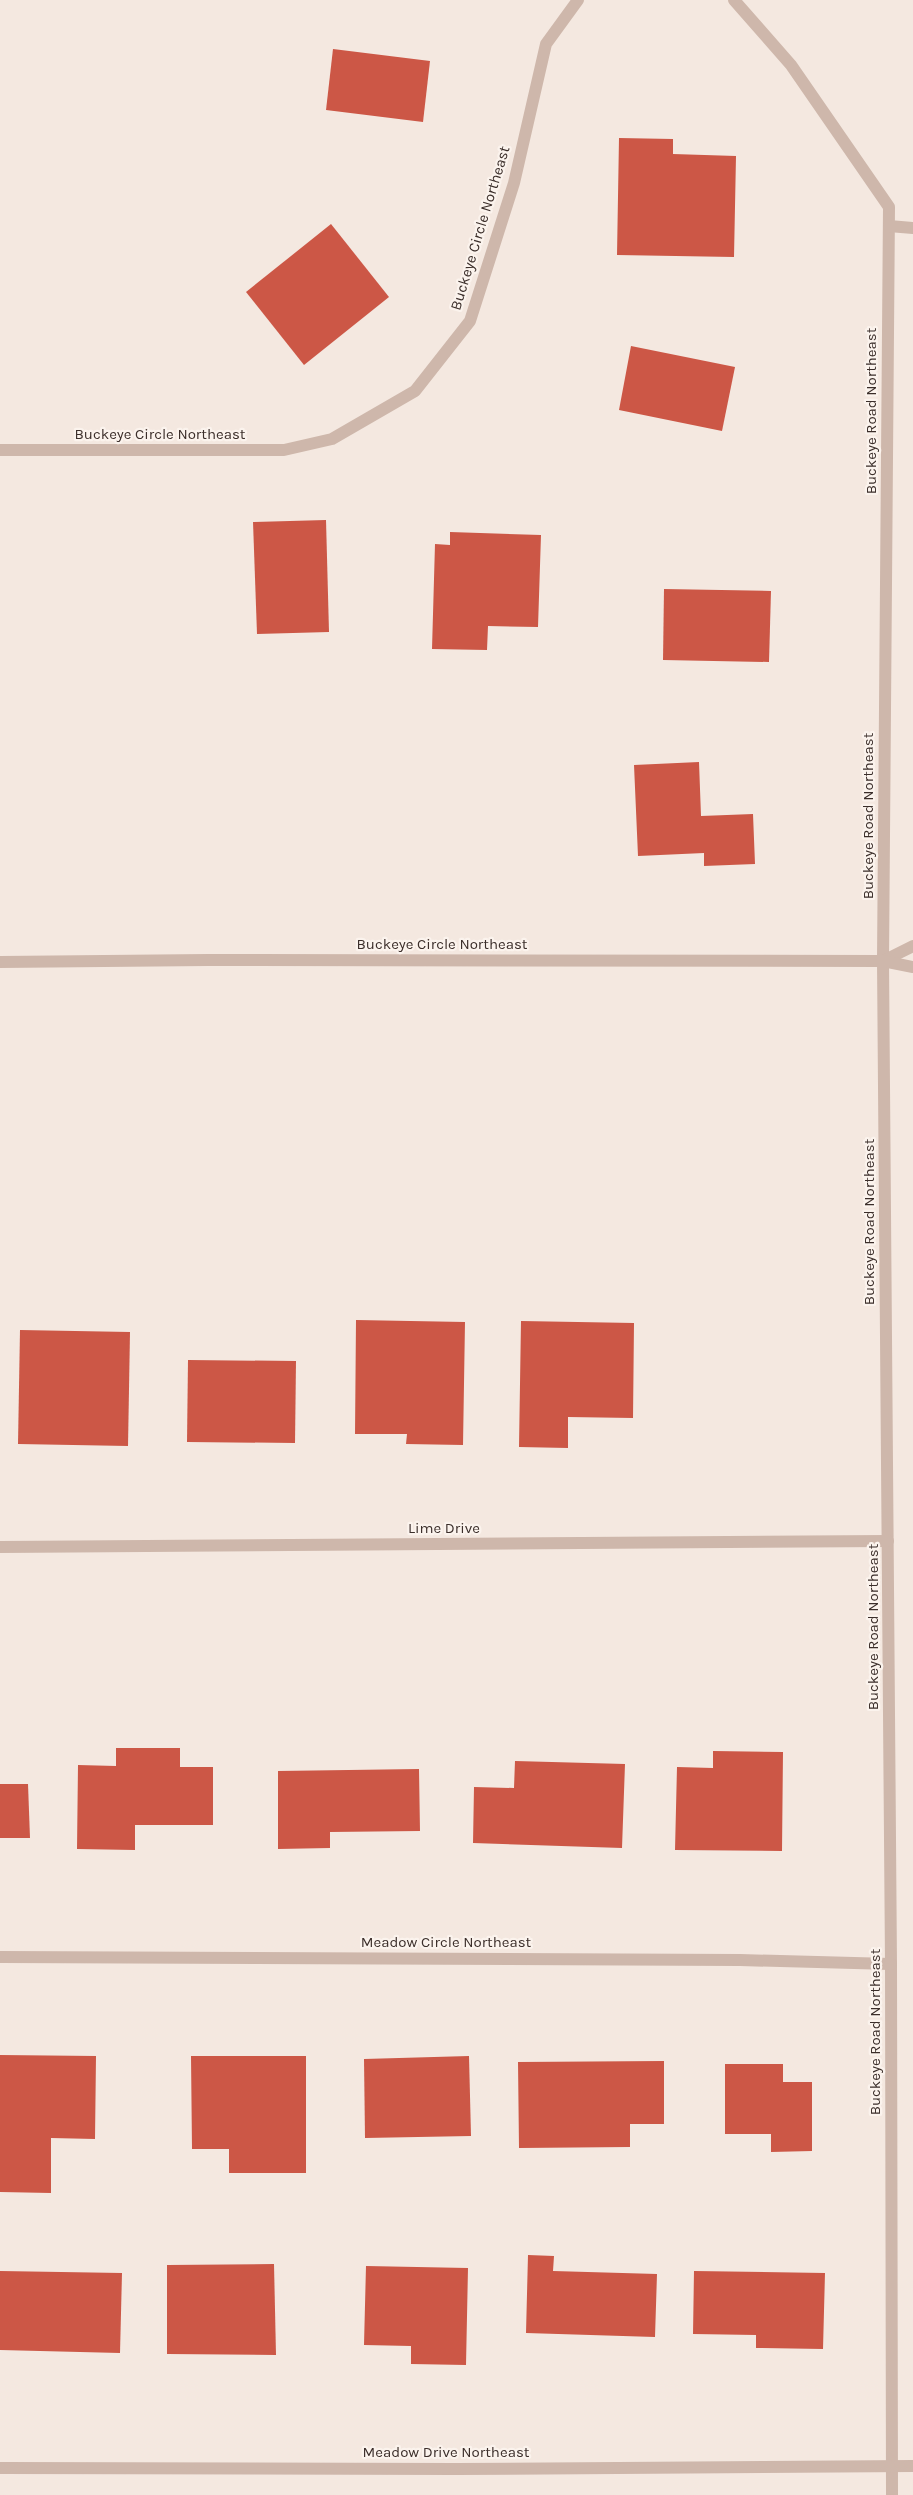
<svg xmlns="http://www.w3.org/2000/svg" width="913" height="2495" font-family="Karla,sans-serif">
<style>
.building{fill:#cc5746}
.lines{fill:none;stroke-linecap:round;stroke-linejoin:round}
.minor{stroke:#ceb7ab;stroke-width:12}
.labels{text-anchor:middle;dominant-baseline:central;stroke-width:4.5;stroke-linejoin:round;paint-order:stroke}
.street-label{font-size:15px;fill:#3b2e2a;stroke:#fbf3ed}
</style>
<rect width="100%" height="100%" fill="#f4e8e0"/>
<g class="building">
<polygon points="333,49 430,61 423,122 326,110"/>
<polygon points="619,138 673,139 673,154 736,156 734,257 617,255"/>
<polygon points="331,224 389,297 304,365 246,292"/>
<polygon points="631,346 735,367 722,431 619,410"/>
<polygon points="326,520 329,632 257,634 253,522"/>
<polygon points="450,532 541,535 538,627 488,626 487,650 432,649 435,544 450,545"/>
<polygon points="664,589 771,591 769,662 663,660"/>
<polygon points="699,762 701,816 753,814 755,864 704,866 704,853 638,856 634,765"/>
<polygon points="356,1320 465,1322 463,1445 406,1444 407,1434 355,1434"/>
<polygon points="521,1321 634,1323 633,1418 568,1417 568,1448 519,1447"/>
<polygon points="20,1330 130,1332 128,1446 18,1444"/>
<polygon points="188,1360 296,1361 295,1443 187,1442"/>
<polygon points="116,1748 180,1748 180,1767 213,1767 213,1825 135,1825 135,1850 77,1849 78,1765 116,1766"/>
<polygon points="713,1751 783,1752 782,1851 675,1850 677,1767 713,1768"/>
<polygon points="515,1761 625,1764 622,1848 473,1843 474,1787 514,1788"/>
<polygon points="419,1769 420,1831 330,1832 330,1848 278,1849 278,1771"/>
<polygon points="0,1784 28,1784 30,1838 0,1838"/>
<polygon points="0,2055 96,2056 95,2139 51,2138 51,2193 0,2192"/>
<polygon points="191,2056 306,2056 306,2173 229,2173 229,2149 192,2149"/>
<polygon points="469,2056 471,2136 365,2138 364,2059"/>
<polygon points="664,2061 664,2124 630,2124 630,2147 519,2148 518,2062"/>
<polygon points="725,2064 783,2064 783,2082 812,2082 812,2151 771,2152 771,2134 725,2134"/>
<polygon points="528,2255 554,2256 553,2271 657,2274 655,2337 526,2333"/>
<polygon points="274,2264 276,2355 167,2354 167,2265"/>
<polygon points="366,2266 468,2268 466,2365 411,2364 411,2346 364,2345"/>
<polygon points="0,2271 122,2273 120,2353 0,2350"/>
<polygon points="694,2271 825,2273 823,2349 756,2348 756,2335 693,2334"/>
</g>
<g class="lines">
<g class="minor">
<polyline points="734,0 791,65 889,207 883,961 891,1964 892,2495"/>
<polyline points="889,226 913,228"/>
<polyline points="0,450 284,450 332,439 415,391 470,321 514,183 546,44 578,0"/>
<polyline points="883,961 913,946"/>
<polyline points="0,962 208,960 883,961 913,967"/>
<polyline points="0,1547 888,1541"/>
<polyline points="0,1957 740,1960 891,1964"/>
<polyline points="0,2468 456,2469 913,2466"/>
</g>
</g>
<g class="labels">
<g class="street-label">
<text transform="translate(480 228) rotate(-73)">Buckeye Circle Northeast</text>
<text transform="translate(871 411) rotate(-90)">Buckeye Road Northeast</text>
<text x="160" y="434">Buckeye Circle Northeast</text>
<text transform="translate(868 816) rotate(-90)">Buckeye Road Northeast</text>
<text x="442" y="944">Buckeye Circle Northeast</text>
<text transform="translate(869 1222) rotate(-90)">Buckeye Road Northeast</text>
<text x="444" y="1528">Lime Drive</text>
<text transform="translate(873 1627) rotate(-90)">Buckeye Road Northeast</text>
<text x="446" y="1942">Meadow Circle Northeast</text>
<text transform="translate(875 2032) rotate(-90)">Buckeye Road Northeast</text>
<text x="446" y="2452">Meadow Drive Northeast</text>
</g>
</g>
</svg>
